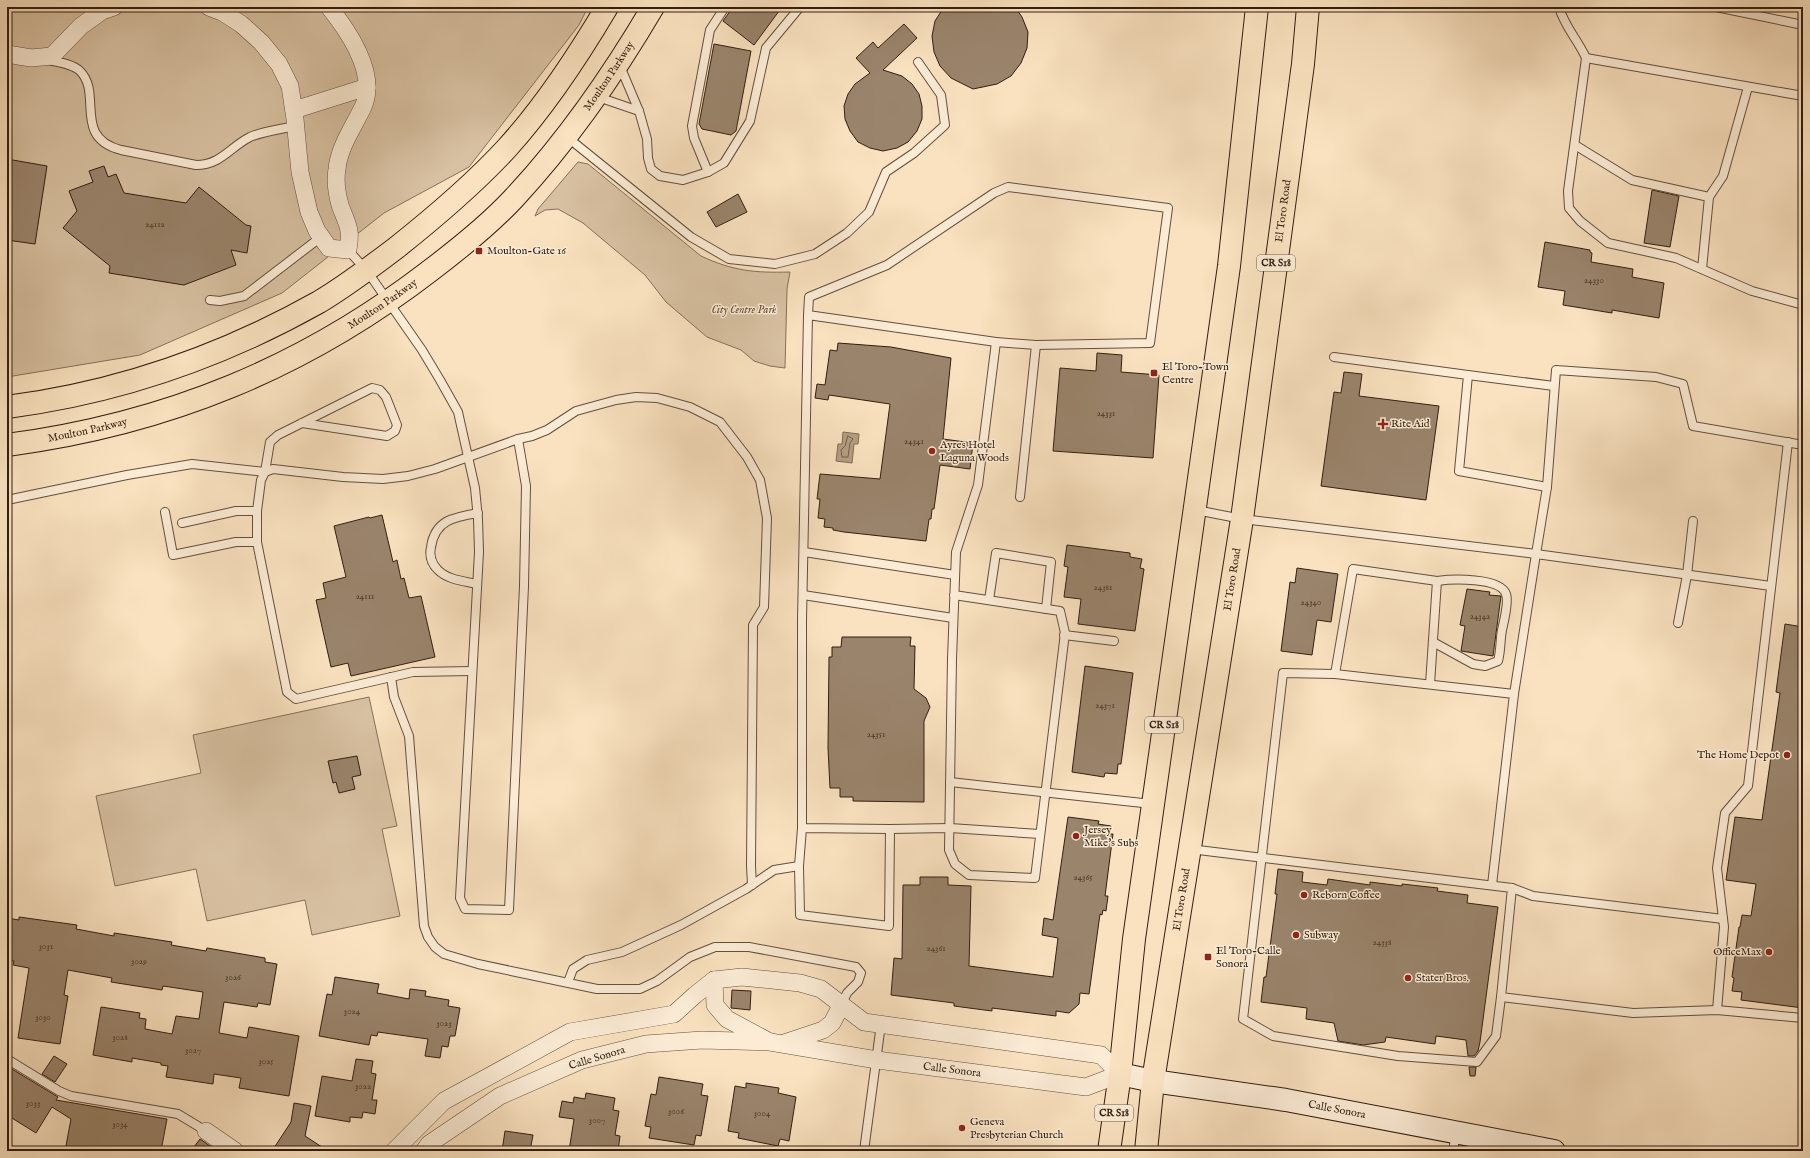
<svg xmlns="http://www.w3.org/2000/svg" width="1810" height="1158" font-family="'IM FELL English',serif">
<style>
.green{fill:#d8c1a2;stroke:#857059}
.water{fill:#b69f84;stroke:#816b56}
.lines{fill:none;stroke-linecap:round;stroke-linejoin:round}
.shore{stroke:#745e4a;stroke-width:1}
.building{fill:#9a846c;stroke:#321e10}
.lane-casing{stroke:#644f3c;stroke-width:10}
.street-casing{stroke:#644f3c;stroke-width:18}
.secondary-casing{stroke:#321e10;stroke-width:24}
.primary-casing{stroke:#321e10;stroke-width:24}
.lane{stroke:#fcecd6;stroke-width:8}
.street{stroke:#fcecd6;stroke-width:17}
.secondary{stroke:#fcecd6;stroke-width:22}
.primary{stroke:#fae2c0;stroke-width:22}
.poi-dot{fill:#8f2418;stroke:#fcecd6;stroke-width:1.5}
.labels{text-anchor:middle;dominant-baseline:central;stroke-width:3;stroke-linejoin:round;paint-order:stroke}
.number-label{font-size:9px;fill:#4c3827}
.shield{fill:#fcecd6;stroke:#6f5c4b;stroke-width:1}
.shield-label{font-size:10px;font-weight:bold;fill:#321e10}
.street-label{font-size:11px;fill:#321e10;stroke:#fcecd6}
.poi-label{font-size:11px;fill:#321e10;stroke:#fcecd6;text-anchor:start}
.park-label{font-size:11px;font-style:italic;fill:#644f3c;stroke:#fcecd6}
</style>
<rect width="100%" height="100%" fill="#fae2c0"/>
<filter id="stains"><feTurbulence type="fractalNoise" baseFrequency=".005" numOctaves="4"/><feColorMatrix values="0 0 0 0 .2 0 0 0 0 .09 0 0 0 0 .02 0 0 0 .5 -.17"/></filter>
<radialGradient id="worn" r=".72"><stop offset=".6" stop-color="#630" stop-opacity="0"/><stop offset="1" stop-color="#630" stop-opacity=".3"/></radialGradient>
<g class="green">
<polygon points="7,7 588,7 579,25 469,167 384,213 282,293 140,355 7,377"/>
<path d="M578,162L588,164L701,256C733,271 755,273 790,272L787,289L785,368L770,366L754,361L741,350L707,337L666,302L645,275L583,223L558,209L545,210L535,216L538,209Z"/>
<polygon points="369,697 397,826 382,829 400,916 312,935 305,900 207,921 196,869 115,886 96,796 201,773 193,735"/>
</g>
<polygon class="water" points="843,432 859,434 858,444 854,444 852,463 836,461 838,444 842,444"/>
<g class="lines">
<polygon class="shore" points="848,436 853,439 850,443 848,457 842,457 841,450 845,446"/>
</g>
<g class="building">
<polygon points="733,7 782,7 754,45 723,21"/>
<polygon points="944,7 1015,7 1022,17 1028,32 1027,48 1021,63 1011,76 997,84 973,89 951,78 940,66 934,52 932,36 935,21"/>
<polygon points="904,24 917,38 883,70 902,76 912,84 919,94 922,106 922,119 917,131 908,142 897,148 883,151 870,148 858,142 850,131 845,119 844,106 848,94 855,84 870,73 856,58 873,42 878,48"/>
<polygon points="714,44 751,51 736,131 731,135 702,129 699,124"/>
<polygon points="7,159 47,166 35,244 7,240"/>
<polygon points="104,166 108,177 116,174 124,193 186,203 199,187 246,225 251,226 247,253 231,250 236,265 184,285 109,273 110,266 63,228 77,211 69,191 93,182 89,171"/>
<polygon points="1652,190 1679,196 1670,247 1644,243"/>
<polygon points="738,194 747,212 716,227 707,212"/>
<polygon points="1545,242 1590,250 1590,252 1592,253 1591,262 1633,269 1632,277 1664,283 1659,318 1612,310 1612,313 1563,305 1565,291 1538,287"/>
<polygon points="838,343 891,347 951,358 943,439 973,443 970,469 940,465 934,509 932,509 931,519 929,519 926,541 844,532 833,530 833,528 824,527 825,519 818,518 820,499 817,499 820,474 880,479 890,404 829,395 828,400 815,398 817,384 825,385 830,350 837,351"/>
<polygon points="1097,353 1122,355 1121,372 1159,375 1153,458 1053,451 1060,368 1096,371"/>
<polygon points="1344,372 1362,374 1359,396 1439,406 1426,500 1321,486 1334,392 1341,393"/>
<polygon points="382,515 393,562 397,560 401,579 404,578 409,598 421,596 435,657 351,676 348,663 331,667 316,600 326,598 323,583 346,577 334,526 369,517 370,518"/>
<polygon points="1067,545 1130,553 1130,557 1142,559 1140,568 1144,569 1135,631 1078,624 1081,599 1064,597 1068,567 1064,566"/>
<polygon points="1297,568 1338,574 1331,622 1317,620 1312,655 1281,651 1290,582 1295,583"/>
<polygon points="1467,589 1490,592 1489,595 1501,596 1493,656 1461,651 1465,626 1460,625"/>
<polygon points="1785,624 1803,627 1803,1008 1741,1000 1742,992 1732,991 1734,978 1732,977 1739,927 1740,927 1742,915 1751,916 1756,884 1726,880 1735,817 1762,820 1780,693 1776,692"/>
<polygon points="842,637 911,637 910,646 915,646 914,689 926,698 930,707 924,721 924,802 853,801 853,797 840,797 840,788 830,788 828,748 829,657 832,657 832,647 841,647"/>
<polygon points="1085,666 1133,673 1121,764 1118,764 1117,774 1105,773 1104,777 1072,772"/>
<polygon points="357,756 361,775 352,777 355,789 339,793 336,782 333,783 328,761"/>
<polygon points="1068,817 1099,821 1098,824 1111,826 1110,834 1113,834 1105,896 1108,896 1106,911 1103,910 1102,915 1100,914 1089,994 1080,993 1079,1004 1069,1013 1056,1011 1056,1016 992,1008 992,1011 954,1006 954,1003 891,995 894,958 902,959 903,885 920,885 920,877 948,877 948,885 971,886 969,966 1053,977 1058,938 1042,935 1044,918 1053,920"/>
<polygon points="1278,869 1303,872 1302,882 1327,885 1328,879 1370,885 1370,882 1402,886 1402,884 1438,888 1437,891 1468,895 1467,903 1498,907 1480,1042 1478,1051 1474,1056 1468,1056 1466,1040 1436,1036 1435,1044 1386,1037 1385,1042 1363,1045 1338,1041 1334,1023 1306,1019 1307,1008 1261,1002 1264,977 1266,977 1277,894 1275,894"/>
<polygon points="19,917 77,925 76,929 114,936 114,933 172,942 171,945 206,951 207,948 265,958 265,962 277,964 270,1005 258,1003 257,1007 224,1002 219,1033 247,1038 249,1027 299,1036 289,1096 239,1088 241,1078 214,1074 213,1084 166,1077 168,1066 161,1065 161,1063 132,1058 132,1062 93,1055 101,1007 140,1013 139,1018 146,1019 145,1029 172,1034 176,1016 199,1019 203,992 163,986 162,990 111,982 112,978 68,970 64,995 68,996 60,1044 18,1038 29,968 13,965 14,961 7,960 7,918 19,920"/>
<polygon points="335,977 379,984 377,993 409,999 410,989 426,991 425,996 449,1000 448,1006 460,1008 455,1036 450,1036 448,1047 442,1046 440,1058 425,1056 428,1039 378,1032 377,1036 371,1035 369,1045 319,1036 327,994 332,995"/>
<polygon points="732,990 751,991 750,1010 731,1008"/>
<polygon points="54,1056 67,1064 55,1082 42,1074"/>
<polygon points="356,1059 373,1061 371,1073 376,1074 372,1100 377,1100 375,1114 363,1112 362,1118 350,1117 350,1122 315,1116 322,1076 352,1081"/>
<polygon points="7,1066 58,1097 56,1100 167,1119 161,1151 107,1151 82,1147 81,1151 65,1151 71,1119 52,1107 36,1133 7,1115"/>
<polygon points="1469,1067 1476,1067 1475,1076 1470,1076"/>
<polygon points="659,1077 703,1084 701,1095 708,1096 701,1136 696,1135 694,1145 649,1138 651,1127 645,1126 651,1094 656,1095"/>
<polygon points="746,1083 779,1088 778,1093 796,1097 789,1141 780,1139 778,1146 738,1138 739,1133 728,1131 735,1086 746,1088"/>
<polygon points="586,1093 615,1098 613,1110 619,1111 615,1135 620,1136 618,1151 569,1151 574,1119 559,1117 562,1101 573,1103 574,1097 585,1099"/>
<polygon points="294,1103 311,1106 305,1136 328,1151 272,1151 291,1122"/>
<polygon points="505,1131 533,1135 530,1151 502,1151"/>
<polygon points="200,1139 217,1151 191,1151"/>
</g>
<g class="lines">
<defs>
<g id="lane">
<path d="M1559,7C1564,26 1578,40 1586,58L1568,191L1569,208L1580,221L1608,243L1676,258L1752,291L1803,305"/>
<polyline points="1716,7 1803,25"/>
<polyline points="1586,58 1803,96"/>
<path d="M48,60C58,62 73,64 80,71C103,94 72,137 121,150L196,165C221,165 230,147 250,137C264,131 281,129 296,126"/>
<polyline points="620,66 639,111 647,139 648,158 651,169 660,176 683,180 708,172 724,163 750,121 766,48 800,7"/>
<polyline points="598,97 639,111"/>
<polyline points="567,137 691,237 729,259 775,264 815,254 847,233 869,212 886,172 914,153 945,125 941,95 918,62"/>
<polyline points="1575,145 1632,180 1709,197 1702,269"/>
<polyline points="708,172 694,138 692,126 710,30 725,7"/>
<polyline points="1709,197 1723,176 1748,87"/>
<polyline points="348,250 367,271 422,350 440,380 458,412 475,488 478,519 479,552 460,898 465,909 509,910 524,586 526,486 518,439"/>
<polyline points="210,300 220,301 244,296 321,237"/>
<polyline points="1334,357 1468,375 1459,471 1547,487"/>
<polyline points="1468,375 1554,386"/>
<polyline points="1020,497 1036,345"/>
<polyline points="7,500 127,475 192,464 265,472 270,442 278,435 372,388 380,390 386,397 397,425 395,431 387,436 302,423"/>
<polyline points="1196,510 1242,519 1536,554 1547,487 1556,370 1656,377 1683,384 1693,426 1803,445"/>
<polyline points="165,512 173,555 236,542 257,542"/>
<polyline points="182,523 236,511 257,511"/>
<polyline points="804,552 955,575"/>
<path d="M477,584C464,581 448,580 438,570C432,564 429,556 431,547C435,520 454,517 478,513"/>
<polyline points="803,595 953,618"/>
<polyline points="954,595 1060,611 1065,633 1035,878 969,875 955,864 949,850 952,659 956,552 978,485 996,342"/>
<polyline points="989,600 996,553 1051,562 1046,609"/>
<polyline points="1678,623 1687,575 1693,521"/>
<polyline points="1064,635 1114,641"/>
<path d="M1433,642L1473,664L1485,666L1498,661C1501,650 1500,641 1502,630C1504,621 1509,602 1506,594C1500,577 1452,579 1437,581"/>
<polyline points="472,671 413,672 296,699 287,692 257,542 257,511 261,480 265,472 273,469 343,477 383,479 408,476 435,469 518,439 532,436 547,430 576,411 616,400 636,397 657,398 690,407 720,422 747,457 760,480 767,518 764,607 753,625 751,866 752,885"/>
<polyline points="1335,674 1353,569 1437,581 1430,684"/>
<polyline points="391,677 394,697 409,736 424,926 428,937 435,947 444,954 478,964 597,989 640,989 657,981 690,957 715,947 749,947 856,967 861,973 858,982 847,993 841,1006"/>
<polyline points="1514,694 1536,554 1771,586"/>
<polyline points="950,782 1152,804"/>
<polyline points="802,828 799,866 800,915 889,926 890,829 802,828 802,620 808,315 996,342 1036,345 1150,343 1168,208 1008,187 994,193 887,265 809,297 808,315"/>
<polyline points="890,829 950,828 1040,834"/>
<polyline points="1190,849 1512,888 1501,997 1633,1013 1717,1010 1803,1018"/>
<polyline points="1492,885 1514,694 1335,674 1283,673 1243,1019 1273,1036 1398,1056 1477,1062 1496,1036 1501,997"/>
<polyline points="1512,888 1533,896 1723,919"/>
<polyline points="568,982 573,969 587,960 622,952 681,925 746,889 774,870 799,866"/>
<polyline points="1717,1010 1724,927 1717,868 1725,813 1748,786 1788,442"/>
<polyline points="7,1059 59,1091 71,1096 178,1114 206,1131"/>
<polyline points="864,1151 881,1024"/>
<polyline points="1453,1151 1456,1133"/>
</g>
<g id="street">
<path d="M209,7L222,12L241,24L261,42L279,64L290,86L295,119L300,172L309,212L317,231L329,248L348,250C349,244 350,237 349,231C348,223 343,214 340,205C337,194 335,180 337,169C339,147 354,126 363,107C378,74 349,32 329,7"/>
<polyline points="7,54 31,58 52,56 81,26 102,11 114,7"/>
<polyline points="294,110 367,87"/>
<polyline points="714,980 715,1005 727,1019 768,1041"/>
<polyline points="784,1043 823,1030 832,1023 841,1006"/>
<polyline points="206,1131 235,1151"/>
<polyline points="394,1151 444,1101 570,1032 674,1014 695,995 714,980 742,977 800,983 821,989 864,1022 1101,1055 1120,1074 1086,1087 877,1060 770,1042 702,1040 646,1044 582,1060 500,1096 429,1144 424,1151"/>
</g>
<g id="secondary">
<path id="s1" d="M1120,1074L1153,1081L1286,1100L1554,1151"/>
</g>
<g id="primary">
<path d="M7,407C116,393 223,356 319,302C346,286 371,267 396,248C435,217 473,185 507,148C546,105 578,56 607,7"/>
<path id="s2" d="M7,445C166,424 304,368 431,270C460,248 489,225 514,198C568,140 613,75 653,7"/>
<polyline points="1109,1151 1120,1074 1134,939 1229,266 1257,7"/>
<path id="s3" d="M1146,1151L1153,1081L1242,519L1303,64L1308,7"/>
</g>
</defs>
<use href="#lane" class="lane-casing"/>
<use href="#street" class="street-casing"/>
<use href="#secondary" class="secondary-casing"/>
<use href="#primary" class="primary-casing"/>
<use href="#lane" class="lane"/>
<use href="#street" class="street"/>
<use href="#secondary" class="secondary"/>
<use href="#primary" class="primary"/>
</g>
<g class="poi-dot">
<rect x="475" y="247" width="8" height="8" rx="2"/>
<rect x="1150" y="369" width="8" height="8" rx="2"/>
<path d="M1381 418h4v4h4v4h-4v4h-4v-4h-4v-4h4z"/>
<circle cx="932" cy="451" r="4"/>
<circle cx="1787" cy="755" r="4"/>
<circle cx="1076" cy="836" r="4"/>
<circle cx="1304" cy="895" r="4"/>
<circle cx="1296" cy="935" r="4"/>
<circle cx="1769" cy="952" r="4"/>
<rect x="1204" y="953" width="8" height="8" rx="2"/>
<circle cx="1408" cy="978" r="4"/>
<circle cx="962" cy="1128" r="4"/>
</g>
<g class="labels">
<g class="number-label">
<text x="155" y="224">24112</text>
<text x="1594" y="280">24330</text>
<text x="1106" y="413">24331</text>
<text x="914" y="441">24341</text>
<text x="1103" y="587">24381</text>
<text x="365" y="596">24111</text>
<text x="1311" y="602">24340</text>
<text x="1480" y="616">24342</text>
<text x="1105" y="705">24371</text>
<text x="876" y="734">24351</text>
<text x="1083" y="877">24365</text>
<text x="1382" y="942">24338</text>
<text x="46" y="946">3031</text>
<text x="936" y="948">24361</text>
<text x="139" y="961">3029</text>
<text x="233" y="977">3026</text>
<text x="352" y="1011">3024</text>
<text x="43" y="1017">3030</text>
<text x="444" y="1023">3023</text>
<text x="120" y="1037">3028</text>
<text x="193" y="1050">3027</text>
<text x="266" y="1061">3025</text>
<text x="363" y="1086">3022</text>
<text x="33" y="1103">3033</text>
<text x="676" y="1111">3006</text>
<text x="762" y="1113">3004</text>
<text x="597" y="1120">3007</text>
<text x="120" y="1124">3034</text>
</g>
<g class="shield">
<rect x="1257" y="255" width="38" height="16" rx="3"/>
<rect x="1145" y="717" width="38" height="16" rx="3"/>
<rect x="1095" y="1105" width="38" height="16" rx="3"/>
</g>
<g class="shield-label">
<text x="1276" y="263">CR S18</text>
<text x="1164" y="725">CR S18</text>
<text x="1114" y="1113">CR S18</text>
</g>
<g class="street-label">
<text stroke="none"><textPath href="#s2" startOffset="729">Moulton Parkway</textPath></text>
<text stroke="none"><textPath href="#s3" startOffset="950">El Toro Road</textPath></text>
<text stroke="none"><textPath href="#s2" startOffset="405">Moulton Parkway</textPath></text>
<text stroke="none"><textPath href="#s2" startOffset="82">Moulton Parkway</textPath></text>
<text stroke="none"><textPath href="#s3" startOffset="578">El Toro Road</textPath></text>
<text stroke="none"><textPath href="#s3" startOffset="254">El Toro Road</textPath></text>
<text transform="translate(597 1058) rotate(-17)">Calle Sonora</text>
<text transform="translate(952 1070) rotate(7)">Calle Sonora</text>
<text stroke="none"><textPath href="#s1" startOffset="220">Calle Sonora</textPath></text>
</g>
<g class="poi-label">
<text x="487" y="251">Moulton-Gate 16</text>
<text x="1162" y="367">El Toro-Town<tspan x="1162" dy="13">Centre</tspan></text>
<text x="1391" y="424">Rite Aid</text>
<text x="940" y="445">Ayres Hotel<tspan x="940" dy="13">Laguna Woods</tspan></text>
<text x="1779" y="755" text-anchor="end">The Home Depot</text>
<text x="1084" y="830">Jersey<tspan x="1084" dy="13">Mike's Subs</tspan></text>
<text x="1312" y="895">Reborn Coffee</text>
<text x="1304" y="935">Subway</text>
<text x="1216" y="951">El Toro-Calle<tspan x="1216" dy="13">Sonora</tspan></text>
<text x="1761" y="952" text-anchor="end">OfficeMax</text>
<text x="1416" y="978">Stater Bros.</text>
<text x="970" y="1122">Geneva<tspan x="970" dy="13">Presbyterian Church</tspan></text>
</g>
<g class="park-label">
<text x="744" y="310">City Centre Park</text>
</g>
</g>
<rect width="1810" height="1158" fill="none" stroke="#fae2c0" stroke-width="24"/>
<rect x="8" y="8" width="1794" height="1142" fill="none" stroke="#321e10" stroke-width="2"/>
<rect x="12" y="12" width="1786" height="1134" fill="none" stroke="#321e10"/>
<rect width="100%" height="100%" filter="url(#stains)"/>
<rect width="100%" height="100%" fill="url(#worn)"/>
</svg>
